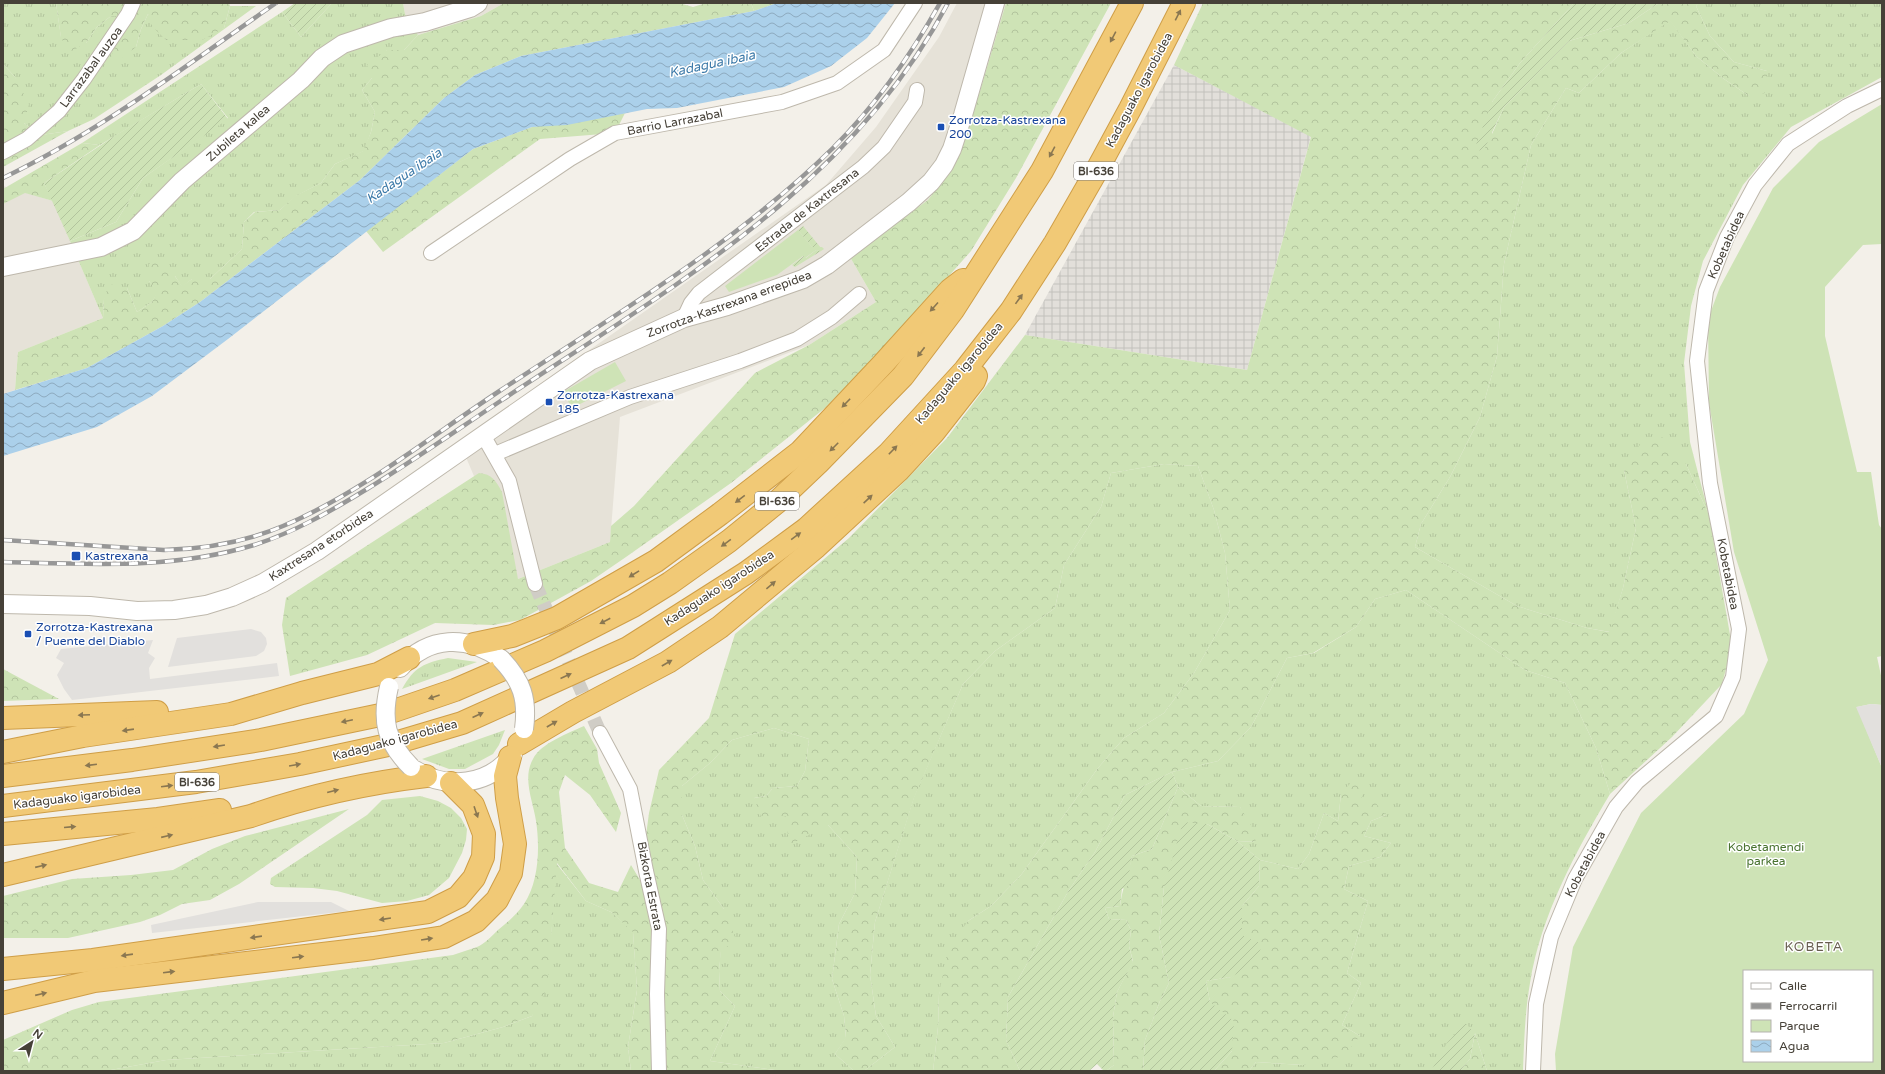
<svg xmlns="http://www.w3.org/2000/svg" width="1885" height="1074" font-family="'Varela Round',sans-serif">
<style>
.residential{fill:#e6e2d8}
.industrial{fill:url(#industrial-grid)}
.grass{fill:url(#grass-tufts)}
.forest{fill:url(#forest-crowns)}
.park{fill:#cee3b6;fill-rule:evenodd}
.garden{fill:url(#garden-furrows)}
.parking{fill:#e2e0dd}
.water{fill:url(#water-waves)}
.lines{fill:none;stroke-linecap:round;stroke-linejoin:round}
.minor-tunnel{stroke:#d0cdc6;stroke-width:14;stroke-dasharray:14 7;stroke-linecap:butt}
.minor-casing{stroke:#beb8ac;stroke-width:16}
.tertiary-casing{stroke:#beb8ac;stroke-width:20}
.motorway-casing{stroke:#cf9e47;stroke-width:24}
.minor{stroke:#fff;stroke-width:14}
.tertiary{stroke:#fff;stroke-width:18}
.motorway{stroke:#f1c976;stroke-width:22}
.rail-casing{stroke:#979797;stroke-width:4.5}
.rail{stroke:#fff;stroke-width:3;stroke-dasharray:9;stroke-linecap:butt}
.tertiary-bridge-casing{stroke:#beb8ac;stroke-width:20;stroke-linecap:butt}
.tertiary-bridge{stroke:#fff;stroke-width:18}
.oneway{fill:#8a7751}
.transit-dot{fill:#1a4fb4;stroke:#fff;stroke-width:1.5}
.labels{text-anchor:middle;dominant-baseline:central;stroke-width:3;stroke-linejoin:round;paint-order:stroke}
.shield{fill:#fff;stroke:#7e7a74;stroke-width:1}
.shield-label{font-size:11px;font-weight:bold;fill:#464138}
.street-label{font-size:12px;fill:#464138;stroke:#fff}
.transit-label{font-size:12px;fill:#164399;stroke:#fff;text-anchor:start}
.park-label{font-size:12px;fill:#497330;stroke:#fff}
.water-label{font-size:13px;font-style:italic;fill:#3b79a8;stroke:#fff}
.neighbourhood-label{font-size:13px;letter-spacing:1px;fill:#685e50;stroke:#fff}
</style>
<defs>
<pattern id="industrial-grid" width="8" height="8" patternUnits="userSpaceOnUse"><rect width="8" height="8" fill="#e2dfda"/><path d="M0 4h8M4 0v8" fill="none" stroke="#c3c1bc"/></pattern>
<pattern id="grass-tufts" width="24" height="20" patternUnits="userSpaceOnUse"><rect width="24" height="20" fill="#cee3b6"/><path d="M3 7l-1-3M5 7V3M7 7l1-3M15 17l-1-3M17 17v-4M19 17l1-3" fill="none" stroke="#b2c49d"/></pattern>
<pattern id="forest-crowns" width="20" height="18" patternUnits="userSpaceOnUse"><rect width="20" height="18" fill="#cee3b6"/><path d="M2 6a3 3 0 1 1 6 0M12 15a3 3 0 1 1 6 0" fill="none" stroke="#b2c49d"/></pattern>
<pattern id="garden-furrows" width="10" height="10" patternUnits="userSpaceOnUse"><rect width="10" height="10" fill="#cee3b6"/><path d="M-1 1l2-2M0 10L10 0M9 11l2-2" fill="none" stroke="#b2c49d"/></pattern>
<pattern id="water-waves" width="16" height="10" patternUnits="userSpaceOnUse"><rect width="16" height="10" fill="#abd0ea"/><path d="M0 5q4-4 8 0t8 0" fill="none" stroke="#8daabf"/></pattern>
</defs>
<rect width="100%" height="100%" fill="#f3f0e9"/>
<g class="residential">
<polygon points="403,3 504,3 481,16 418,35 405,14"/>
<polygon points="957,3 1006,3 980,91 953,167 928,200 850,257 876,302 809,345 620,417 610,542 518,579 459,441 826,185 876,127 939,37"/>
<polygon points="3,186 53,201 103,318 18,352 15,390 3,394"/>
</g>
<polygon class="industrial" points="1174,65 1311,136 1247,370 1025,335"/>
<g class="grass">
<polygon points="3,3 56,3 61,37 86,43 97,27 111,16 133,16 136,47 141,29 148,14 166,40 184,40 224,28 230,6 256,6 161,75 94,119 68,131 41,135 24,123 15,77 3,64"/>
<polygon points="332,3 403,3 405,14 418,35 404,50 387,50 372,78 362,90 375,112 371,132 364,151 335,164 321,183 296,196 280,210 254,212 244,222 242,249 210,279 192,279 182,287 175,276 149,281 158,292 152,302 137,312 127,288 104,299 103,318 70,241 116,222 143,178 228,118 201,84 100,145 82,143 282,12 301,37"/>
<polygon points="751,3 777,3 754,11"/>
<polygon points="1698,3 1882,3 1882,77 1791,127 1743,185 1703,261 1691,306 1684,363 1690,442 1709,515 1686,464 1624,470 1636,528 1623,588 1610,632 1587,628 1517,606 1415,547 1421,524 1450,477 1480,417 1497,356 1504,264 1531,145 1566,88 1579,93 1621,53 1670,20 1696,56 1724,79 1749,96 1767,71 1734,62 1710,36 1696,6"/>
<polygon points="1164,464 1198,466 1214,510 1225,553 1230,610 1194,673 1164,713 1124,738 1098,768 1021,875 991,906 968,921 939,994 938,1027 933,1071 864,1071 895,1047 876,1016 870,975 875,922 914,797 963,684 995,651 1055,608 1064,565 1101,507 1111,473"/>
<path d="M1406,590L1525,670L1565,683L1596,748L1610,794C1575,853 1541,915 1530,983C1525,1012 1524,1042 1523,1071H1487L1475,1033L1436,1065L1431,1071H1249L1256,1062L1303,1065L1360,1036L1342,1025L1361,983L1347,973L1368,901L1344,889L1349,866L1380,857L1391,843L1364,836L1371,821L1386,815L1361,801L1341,794L1338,821L1324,813L1309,854L1298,869L1260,860L1237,841L1255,842L1240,807L1201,806L1178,787L1172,772L1218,761L1251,727L1287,658L1314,653L1356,627L1375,599Z"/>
<path d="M448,658L477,662L402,689C414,667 424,663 448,658Z"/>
<polygon points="774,728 809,739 805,771 797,786 773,788 766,796 754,798 786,816 828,825 857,857 855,893 839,924 832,979 844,1016 846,1038 835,1054 854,1071 782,1071 710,1061 735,1006 720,991 719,971 724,909 703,880 695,846 682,815 682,786 710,763 732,740"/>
<polygon points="505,730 499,745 493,754 465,769 449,769 422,759"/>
<polygon points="420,796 438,801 451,808 461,818 467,829 466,840 462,853 449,878 429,895 407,901 382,903 337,891 313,888 275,887 270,884 271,878 367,815 382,800"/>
<polygon points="556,863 586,901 611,912 633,931 637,990 628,1047 631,1071 105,1071 166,1060 444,1043 503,1027 532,1016 551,935"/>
</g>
<g class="forest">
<polygon points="56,3 229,3 230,6 224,28 202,40 166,40 152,26 148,14 141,29 136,47 123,57 110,60 120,33 133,16 111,16 97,27 86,43 70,52 61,38"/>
<polygon points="504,3 679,3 693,7 706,3 751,3 754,11 521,56 475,75 444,98 360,180 200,302 163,326 87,368 15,390 18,352 103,318 104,299 109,284 127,288 137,312 152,302 157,292 149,281 149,264 164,261 182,286 192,279 210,279 242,249 244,222 255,212 280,210 295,196 321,183 335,164 363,151 371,132 375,112 362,90 372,78 367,65 387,50 404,50 418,35 481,16"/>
<path d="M1006,3H1111L1016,178L971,251L891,341L825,408L731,483L626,557L591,581L520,620L493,625L435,623L367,655L290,676L282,625L286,598L479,473C492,474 496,481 502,492L518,579L610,542L611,526L634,506L755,373L809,345L876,302L850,257L928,200L953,167L980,91Z"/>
<path d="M1203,3H1574L1520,63L1492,102V134L1504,107L1569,41L1629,23L1659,3H1698L1696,6L1710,36L1734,62L1767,71L1765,93L1749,96L1724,79L1696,56L1670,21L1621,53L1579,93L1566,88L1531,145L1504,264L1497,356L1480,417L1450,477L1421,524L1415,547L1517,606L1587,628L1609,632L1623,588L1636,528L1624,470L1641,443L1662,437L1686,464L1709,515L1732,646L1722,684L1672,737L1610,794L1596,748L1565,683L1525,670L1406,590L1375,599L1356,627L1313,653L1287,658L1251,727L1218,761L1172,772L1125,795L1095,852L1069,890L1008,997L1006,1040L1020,1071H933L938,1027L939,994L948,949L968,921L991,906L1021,875L1098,768L1124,738L1164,713L1194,673L1230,610L1225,553L1214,510L1198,466L1164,464L1111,473L1101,507L1064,565L1055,608L995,651L963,684L914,798L875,922L870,975L876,1016L895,1047L864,1071H854L835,1054L846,1037L844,1016L832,979L839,924L855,893L857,857L828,825L789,845L786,816L764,824L754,798L766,796L773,788L797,786L805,771L809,739L774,728L732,740L710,763L682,786V815L695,846L703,880L724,909L736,940L721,951L719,971L720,991L735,1006L710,1061L782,1071H631L628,1047L637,990L633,932L611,912L586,901L557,863L547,989L532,1016L503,1027L444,1043L166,1060L105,1071H3V1040L72,1010L99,1002L453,955C461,952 469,950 477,947C484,944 492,936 498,930C507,923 517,914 524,904C539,882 540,847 536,821C533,801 522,778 533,759C541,743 569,733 584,726L597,749L599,763L621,813L616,832L590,795L565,775L559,792L565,848L589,883L618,892L631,865L640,880L649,813L659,770L709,718L735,634L849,538L947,438L1025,335L1247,370L1311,137L1174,65Z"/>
<polygon points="3,64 15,77 29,104 24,123 41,135 68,131 3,167"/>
<polygon points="625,113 615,133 540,139 383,252 366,231 473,149 532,127"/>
<polygon points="82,143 100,145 44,183 53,201 25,193 3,204 3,189"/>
<polygon points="3,669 59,699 3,701"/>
<polygon points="1355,778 1366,784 1361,800 1371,798 1386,815 1371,821 1364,836 1391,843 1380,857 1349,866 1344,889 1368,901 1347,973 1361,983 1342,1025 1360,1036 1344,1056 1303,1065 1256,1062 1249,1071 1214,1071 1232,1051 1210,1002 1206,981 1231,977 1242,935 1242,906 1259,886 1260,860 1298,869 1309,854 1324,813 1338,821 1341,794"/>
<path d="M1178,787L1201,806L1240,807L1252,827L1256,842L1237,841L1207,824L1164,887L1159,935L1169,983L1160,1001L1145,1040L1143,1071H1106L1114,1065L1113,1017L1117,992L1133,961L1129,946L1131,930L1126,920L1109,919L1105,908L1120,906C1122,889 1129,873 1132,856L1152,849Z"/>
<polygon points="349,809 239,884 210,900 182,904 160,915 140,922 68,938 3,938 3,896 72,879 131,875 173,870 212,849 245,836"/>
<polygon points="1475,1033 1487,1071 1460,1071 1470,1059"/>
</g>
<g class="park">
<path d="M1882,104V244L1863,245L1825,287V336L1857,472H1871L1879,525L1882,529V656L1877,657L1882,680V705L1871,704L1857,707L1882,768V1071H1556L1555,1054L1573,947L1641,813L1744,714L1768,660L1734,552L1709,403L1708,319L1720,287L1773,188L1819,142ZM1744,971H1872V1061H1744Z"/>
<polygon points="798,230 812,247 822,247 824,249 821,251 816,250 805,258 803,256 777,275 729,292 725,286"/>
<polygon points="615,362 626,381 572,408 563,392"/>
</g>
<g class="garden">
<polygon points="295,3 332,3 301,37 282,12"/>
<polygon points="1574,3 1659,3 1629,23 1569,41 1504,107 1482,154 1476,145 1492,102 1520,63"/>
<polygon points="201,84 228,119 143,178 116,222 70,241 44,183 116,135"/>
<polygon points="803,226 821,248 812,247 798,230"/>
<polygon points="816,250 821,251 795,267 792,265 804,256 806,258"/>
<polygon points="1172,772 1178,787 1152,849 1132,856 1129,874 1135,882 1122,889 1120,906 1105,908 1109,919 1126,920 1131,930 1129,946 1133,962 1117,992 1113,1017 1114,1065 1106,1071 1104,1071 1097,1064 1089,1071 1020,1071 1006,1040 1008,997 1069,890 1095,852 1125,795"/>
<polygon points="1183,822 1207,824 1237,841 1260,860 1259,886 1242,906 1242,935 1262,944 1256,963 1231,977 1206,981 1210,1002 1234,1021 1232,1051 1214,1071 1143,1071 1145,1040 1160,1001 1169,983 1159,935 1164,887"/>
<polygon points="1465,1023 1475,1033 1470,1059 1460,1071 1431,1071 1447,1043"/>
</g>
<g class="parking">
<polygon points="251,629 261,632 266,638 267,644 264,651 256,656 168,667 177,638"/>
<polygon points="153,640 148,653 155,658 149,668 150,679 277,663 279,676 72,700 64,689 57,675 64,663 56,658 61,649"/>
<polygon points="1871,704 1882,705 1882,768 1856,707"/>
<polygon points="258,902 331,902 349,911 152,933 151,925"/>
</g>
<polygon class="water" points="777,3 895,3 867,38 831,66 784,87 677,108 647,109 567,125 532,127 473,149 228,339 152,396 97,427 3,456 3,394 87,368 163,326 200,302 360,180 444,98 475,75 521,56 754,11"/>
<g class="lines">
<polyline class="minor-tunnel" points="535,584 600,733"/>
<defs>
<g id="minor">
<polyline points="3,152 27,139 59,111 84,79 128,14 133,3"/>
<polyline points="431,253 570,159 615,133 782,102 837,83 884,50 915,3"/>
<polyline points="684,318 691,303 699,293 863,167 884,147 915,102 917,90"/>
<polyline points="483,435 509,481 535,584"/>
<polyline points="495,454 630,397 740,361 797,339 832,317 859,294"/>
<polyline points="600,733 630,789 646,871 659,929 657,994 659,1071"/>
<polyline points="1533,1071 1536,1004 1551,937 1575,879 1616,807 1637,782 1716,716 1733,677 1739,629 1710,483 1697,361 1706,291 1727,237 1755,185 1788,144 1847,106 1882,89"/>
</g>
<g id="tertiary">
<polyline points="3,267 101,247 133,231 182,181 301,80 322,58 343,44 391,28 425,22 470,8 478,3"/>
<polyline points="3,604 90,606 137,611 174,610 206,605 232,597 263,583 317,551 590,361 684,318 727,306 803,279 827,265 909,202 931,182 944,165 952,149 963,115 995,3"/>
<path d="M400,668C429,635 467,635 501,659"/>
<path d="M415,770C447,790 489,786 513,754"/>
</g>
<g id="motorway">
<polyline points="474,644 512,636 557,618 656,561 720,514 800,452 883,364 950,290 963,280"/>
<polyline points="3,718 157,712"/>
<polyline points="519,744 573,712 668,662 720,627 816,547 898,471 934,432 974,381 976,376"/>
<polyline points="3,752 83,736 231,714 302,693 378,674 409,658"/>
<polyline points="3,776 132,760 261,740 385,714 455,690 545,651 633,606 670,583 729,541 776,503 818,463 903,376 953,310 1042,171 1132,3"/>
<polyline points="3,806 196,782 300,764 388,745 462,723 628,648 746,573 806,529 889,453 965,370 1011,311 1055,243 1097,170 1130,109 1184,3"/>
<polyline points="3,834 158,819 220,810"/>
<path d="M3,875L251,816C308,796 366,783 426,776"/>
<polyline points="3,969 93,960 428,912 458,897 474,878 483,857 484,834 473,805 451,783"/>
<polyline points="3,1003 94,981 373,948 444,937 476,921 497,900 511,873 515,844 507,798 505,776 510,757"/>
</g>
</defs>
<use href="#minor" class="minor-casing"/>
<use href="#tertiary" class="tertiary-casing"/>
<use href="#motorway" class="motorway-casing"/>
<use href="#minor" class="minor"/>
<use href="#tertiary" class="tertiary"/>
<use href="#motorway" class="motorway"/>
<defs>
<g id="rail">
<path d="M3,178C101,131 188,64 276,3"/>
<path d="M3,540L164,550C205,549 245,542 283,526C359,494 430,437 498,392C613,316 734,245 833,148C875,106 911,55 940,3"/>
<path d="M3,562C88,564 172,570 254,545C295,532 331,511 367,489C413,461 457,430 502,400C669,289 851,187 948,3"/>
</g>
</defs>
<use href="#rail" class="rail-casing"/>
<use href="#rail" class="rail"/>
<defs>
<g id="tertiary-bridge">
<path d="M501,659C522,681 528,699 524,729"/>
<path d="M389,687C381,721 386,742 411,767"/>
</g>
</defs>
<use href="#tertiary-bridge" class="tertiary-bridge-casing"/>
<use href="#tertiary-bridge" class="tertiary-bridge"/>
</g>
<defs><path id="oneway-solid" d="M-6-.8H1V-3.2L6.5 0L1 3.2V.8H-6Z"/></defs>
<g class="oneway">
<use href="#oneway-solid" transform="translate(1178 15) rotate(-63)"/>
<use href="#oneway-solid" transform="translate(1113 37) rotate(118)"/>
<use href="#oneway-solid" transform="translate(1052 152) rotate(118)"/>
<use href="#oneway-solid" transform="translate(1019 299) rotate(-54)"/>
<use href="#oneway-solid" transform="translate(934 307) rotate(132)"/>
<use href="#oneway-solid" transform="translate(921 352) rotate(127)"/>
<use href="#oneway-solid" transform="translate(846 403) rotate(134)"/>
<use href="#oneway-solid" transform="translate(834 447) rotate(135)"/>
<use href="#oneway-solid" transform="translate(893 450) rotate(-46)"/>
<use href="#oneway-solid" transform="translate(740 499) rotate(143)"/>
<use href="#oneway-solid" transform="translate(868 499) rotate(-43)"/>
<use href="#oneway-solid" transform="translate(796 536) rotate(-36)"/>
<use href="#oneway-solid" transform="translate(726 543) rotate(144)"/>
<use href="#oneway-solid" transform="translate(634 574) rotate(148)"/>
<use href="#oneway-solid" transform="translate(771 585) rotate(-40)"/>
<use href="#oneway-solid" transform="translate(605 621) rotate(152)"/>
<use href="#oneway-solid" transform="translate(667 663) rotate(-30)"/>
<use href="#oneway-solid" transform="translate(566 676) rotate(-24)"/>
<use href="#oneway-solid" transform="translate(434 697) rotate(161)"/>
<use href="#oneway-solid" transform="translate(84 715) rotate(178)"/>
<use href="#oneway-solid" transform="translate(478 715) rotate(-24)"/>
<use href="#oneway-solid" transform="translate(347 721) rotate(168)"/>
<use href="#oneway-solid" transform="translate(552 724) rotate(-30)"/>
<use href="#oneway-solid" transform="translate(128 730) rotate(172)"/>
<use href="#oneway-solid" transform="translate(219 746) rotate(171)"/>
<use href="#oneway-solid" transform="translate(91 765) rotate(173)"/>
<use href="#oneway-solid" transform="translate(295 765) rotate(-10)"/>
<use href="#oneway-solid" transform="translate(167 786) rotate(-7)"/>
<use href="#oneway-solid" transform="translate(333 791) rotate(-14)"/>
<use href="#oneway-solid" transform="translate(476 812) rotate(71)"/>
<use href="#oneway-solid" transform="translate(70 827) rotate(-5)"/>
<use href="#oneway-solid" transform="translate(167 836) rotate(-13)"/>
<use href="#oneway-solid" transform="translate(41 866) rotate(-13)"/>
<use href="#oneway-solid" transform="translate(385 919) rotate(171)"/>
<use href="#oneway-solid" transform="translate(256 937) rotate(172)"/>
<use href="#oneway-solid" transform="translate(427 939) rotate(-9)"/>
<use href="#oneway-solid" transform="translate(127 955) rotate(172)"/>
<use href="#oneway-solid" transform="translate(298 957) rotate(-7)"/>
<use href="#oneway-solid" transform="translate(169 972) rotate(-7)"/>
<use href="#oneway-solid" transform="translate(41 994) rotate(-13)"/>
</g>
<g class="transit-dot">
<rect x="937" y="123" width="8" height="8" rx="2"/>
<rect x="545" y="398" width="8" height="8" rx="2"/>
<rect x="71" y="551" width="10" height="10" rx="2"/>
<rect x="24" y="630" width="8" height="8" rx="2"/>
</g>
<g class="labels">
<g class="shield">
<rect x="1074" y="162" width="44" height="18" rx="3"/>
<rect x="755" y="492" width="44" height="18" rx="3"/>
<rect x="175" y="773" width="44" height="18" rx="3"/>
</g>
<g class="shield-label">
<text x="1096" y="171">BI-636</text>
<text x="777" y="501">BI-636</text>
<text x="197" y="782">BI-636</text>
</g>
<g class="street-label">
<text transform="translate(91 67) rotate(-54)">Larrazabal auzoa</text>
<text transform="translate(1139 90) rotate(-62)">Kadaguako igarobidea</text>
<text transform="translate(675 122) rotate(-11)">Barrio Larrazabal</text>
<text transform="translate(238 133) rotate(-41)">Zubileta kalea</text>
<text transform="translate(807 210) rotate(-38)">Estrada de Kaxtresana</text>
<text transform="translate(1726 245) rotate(-66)">Kobetabidea</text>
<text transform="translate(729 304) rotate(-20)">Zorrotza-Kastrexana errepidea</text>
<text transform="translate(959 373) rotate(-50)">Kadaguako igarobidea</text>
<text transform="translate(321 545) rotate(-33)">Kaxtresana etorbidea</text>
<text transform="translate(1728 574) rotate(79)">Kobetabidea</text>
<text transform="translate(719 588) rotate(-33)">Kadaguako igarobidea</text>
<text transform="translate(395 740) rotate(-15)">Kadaguako igarobidea</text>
<text transform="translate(77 797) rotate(-7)">Kadaguako igarobidea</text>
<text transform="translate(1585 864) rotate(-62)">Kobetabidea</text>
<text transform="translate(650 886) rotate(79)">Bizkorta Estrata</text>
</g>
<g class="transit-label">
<text x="949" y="120">Zorrotza-Kastrexana<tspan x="949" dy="14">200</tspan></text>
<text x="557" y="395">Zorrotza-Kastrexana<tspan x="557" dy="14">185</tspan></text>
<text x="85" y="556">Kastrexana</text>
<text x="36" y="627">Zorrotza-Kastrexana<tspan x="36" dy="14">/ Puente del Diablo</tspan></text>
</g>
<g class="park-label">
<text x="1766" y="847">Kobetamendi<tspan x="1766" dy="14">parkea</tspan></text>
</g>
<g class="water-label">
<text transform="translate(712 64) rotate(-12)">Kadagua ibaia</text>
<text transform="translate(404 176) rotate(-34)">Kadagua ibaia</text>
</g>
<g class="neighbourhood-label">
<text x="1814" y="947">KOBETA</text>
</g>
</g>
<rect width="1885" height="1074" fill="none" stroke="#464138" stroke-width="8"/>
<rect x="1743" y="970" width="130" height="92" fill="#ffffff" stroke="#b5b3af"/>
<rect x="1751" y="983" width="20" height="6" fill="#ffffff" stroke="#b5b3af"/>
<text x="1779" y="990" font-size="12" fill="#464138">Calle</text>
<rect x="1751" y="1003" width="20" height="6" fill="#979797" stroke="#b5b3af"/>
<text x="1779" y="1010" font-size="12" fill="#464138">Ferrocarril</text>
<rect x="1751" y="1020" width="20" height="12" fill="#cee3b6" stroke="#b5b3af"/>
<text x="1779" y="1030" font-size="12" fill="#464138">Parque</text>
<rect x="1751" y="1040" width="20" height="12" fill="url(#water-waves)" stroke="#b5b3af"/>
<text x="1779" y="1050" font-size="12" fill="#464138">Agua</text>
<g transform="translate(32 1042) rotate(36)" stroke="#ffffff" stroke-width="3" paint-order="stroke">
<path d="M0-3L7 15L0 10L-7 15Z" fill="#464138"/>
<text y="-6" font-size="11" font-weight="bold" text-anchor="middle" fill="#464138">N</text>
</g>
</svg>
